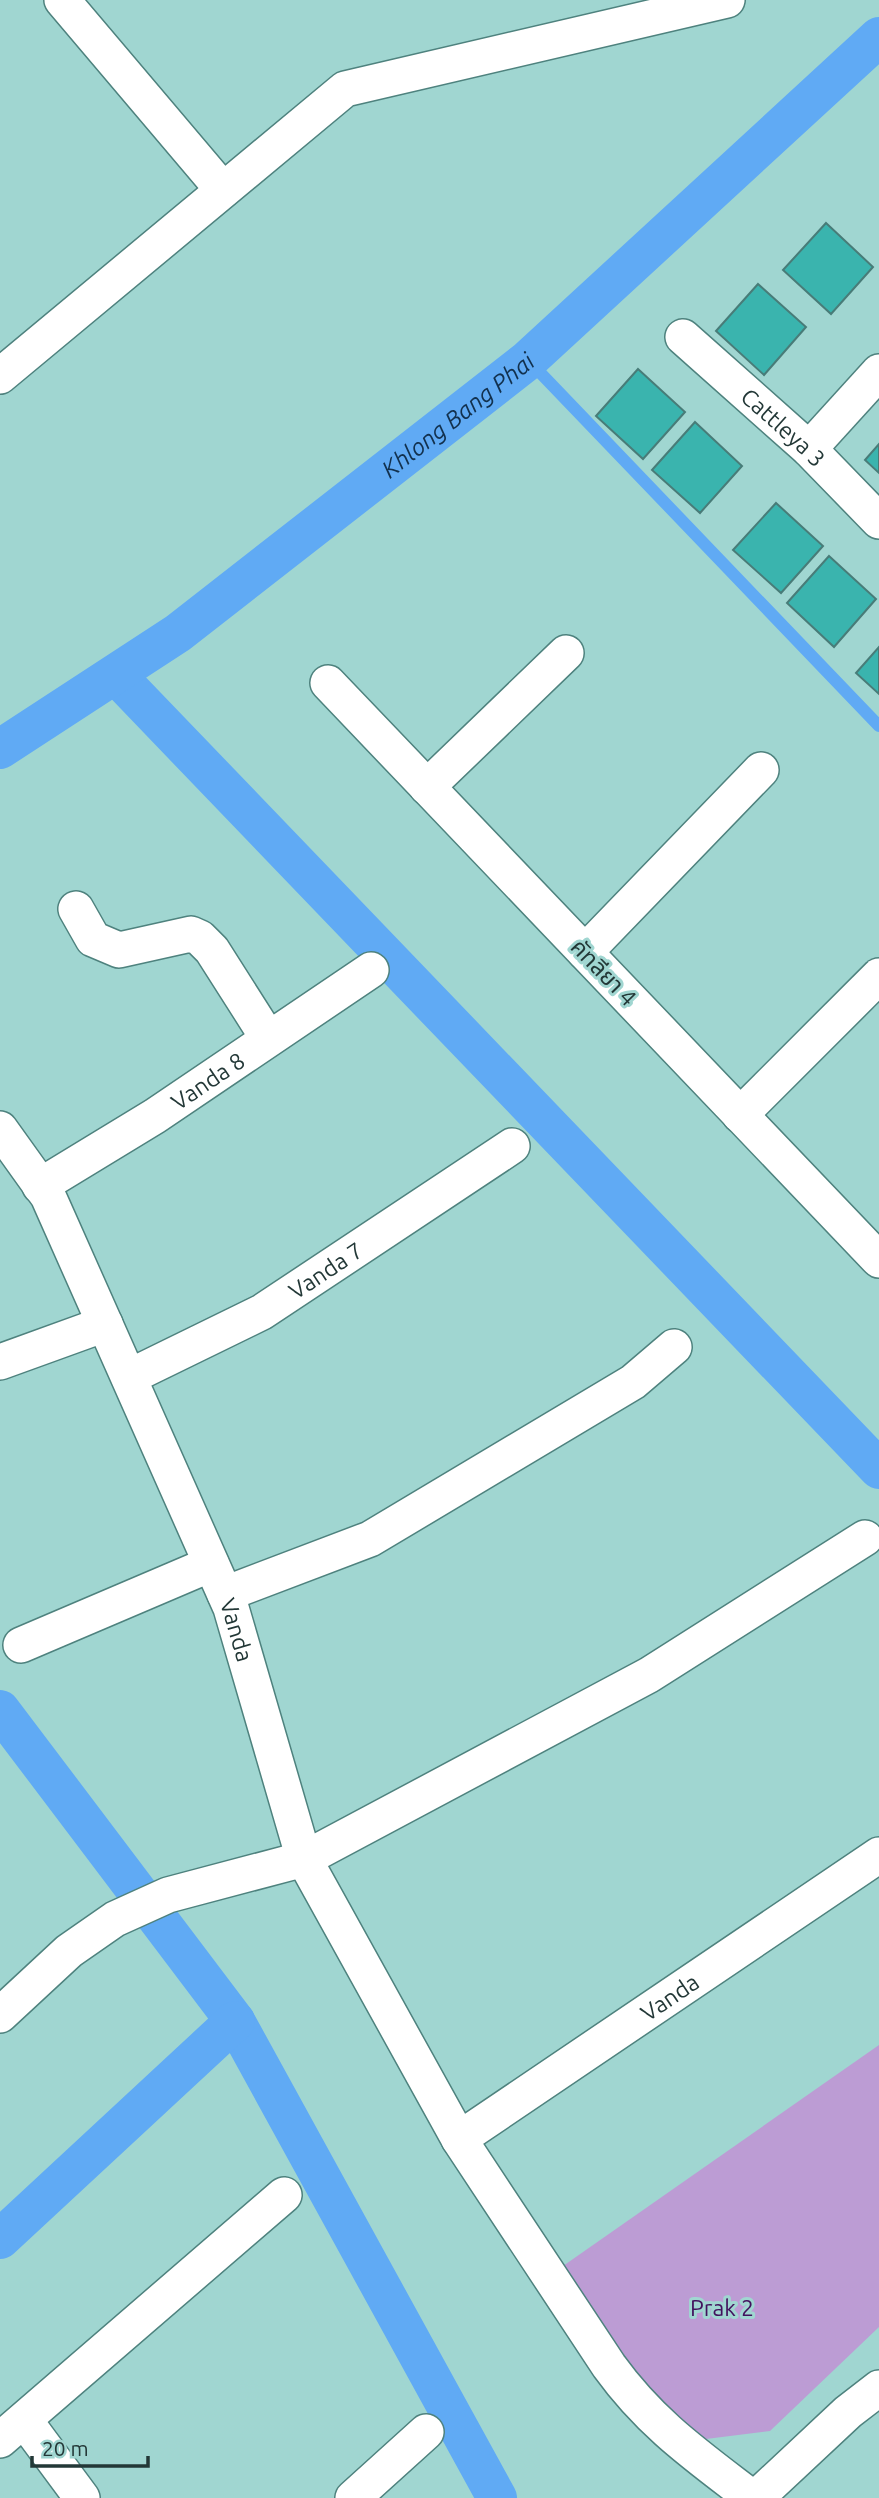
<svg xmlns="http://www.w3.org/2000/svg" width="879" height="2498" font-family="Ubuntu,'Noto Sans Thai',sans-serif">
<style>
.green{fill:#bc9cd4}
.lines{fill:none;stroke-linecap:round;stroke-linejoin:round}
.stream{stroke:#60aaf4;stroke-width:12}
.canal{stroke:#60aaf4;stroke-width:40}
.building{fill:#3ab4ae;stroke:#487c78;stroke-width:2}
.minor-casing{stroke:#4e827e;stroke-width:38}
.minor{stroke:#fff;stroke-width:35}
.labels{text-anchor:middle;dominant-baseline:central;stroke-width:6;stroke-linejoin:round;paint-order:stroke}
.street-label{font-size:23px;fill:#233837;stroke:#a0d6d1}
.park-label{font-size:23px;fill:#42115d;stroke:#a0d6d1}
.water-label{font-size:24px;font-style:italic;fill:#12314e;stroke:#a0d6d1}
</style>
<rect width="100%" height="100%" fill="#a0d6d1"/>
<polygon class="green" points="879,2045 879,2327 770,2431 698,2440 617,2384 553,2273"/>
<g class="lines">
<polyline class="stream" points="528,360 879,726"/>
<g class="canal">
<polyline points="116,675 879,1469"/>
<path id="s1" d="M0,749L178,633L528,360L879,37"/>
<polyline points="0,1710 235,2021 497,2498"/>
<polyline points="0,2239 235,2021"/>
</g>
</g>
<g class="building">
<polygon points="826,223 873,267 831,314 783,270"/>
<polygon points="758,284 806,327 764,375 716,331"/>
<polygon points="638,369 685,412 643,459 596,416"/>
<polygon points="695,422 742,466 700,513 652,470"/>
<polygon points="879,444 879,473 865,460"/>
<polygon points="776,503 823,546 781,593 733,550"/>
<polygon points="829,556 876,599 834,647 787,603"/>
<polygon points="879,647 879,694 856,673"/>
</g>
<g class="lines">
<defs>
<g id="minor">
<polyline points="62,0 223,190"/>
<path id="s2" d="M683,337L809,449L879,521"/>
<polyline points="0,376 345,89 727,0"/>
<polyline points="809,449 879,372"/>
<polyline points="328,683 879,1260"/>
<polyline points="427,787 566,653"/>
<polyline points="76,909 93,939 119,950 191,934 200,938 212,950 268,1038"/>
<polyline points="585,952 761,770"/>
<polyline points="740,1115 879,976"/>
<path id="s3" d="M0,1129L48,1196L231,1608L304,1859L459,2139L609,2366C651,2424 696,2455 752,2498"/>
<path id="s4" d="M40,1186L155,1116L371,970"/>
<polyline points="0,1362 105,1324"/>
<path id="s5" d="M129,1377L262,1312L512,1146"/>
<polyline points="225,1594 370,1539 633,1382 674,1347"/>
<polyline points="21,1645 211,1564"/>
<polyline points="0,2015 69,1951 115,1919 168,1895 304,1859 649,1675 865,1538"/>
<path id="s6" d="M459,2139L879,1855"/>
<polyline points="25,2421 82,2498"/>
<polyline points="0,2440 284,2195"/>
<polyline points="353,2498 426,2432"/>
<polyline points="756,2498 848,2412 879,2388"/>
</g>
</defs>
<use href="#minor" class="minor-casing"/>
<use href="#minor" class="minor"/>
</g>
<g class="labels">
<g class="street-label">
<text stroke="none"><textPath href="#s2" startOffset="135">Cattleya 3</textPath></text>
<text transform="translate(604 972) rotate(46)">คัทลียา 4</text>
<text stroke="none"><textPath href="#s4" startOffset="198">Vanda 8</textPath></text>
<text stroke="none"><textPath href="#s5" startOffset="224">Vanda 7</textPath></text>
<text stroke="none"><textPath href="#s3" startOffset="556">Vanda</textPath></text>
<text stroke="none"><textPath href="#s6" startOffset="254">Vanda</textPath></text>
</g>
<g class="park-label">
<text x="722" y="2307">Prak 2</text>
</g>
<g class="water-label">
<text stroke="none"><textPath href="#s1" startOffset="567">Khlong Bang Phai</textPath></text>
</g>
</g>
<path d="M32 2456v10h116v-10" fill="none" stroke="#233837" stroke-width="3.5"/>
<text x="42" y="2456" font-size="21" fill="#233837" stroke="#a0d6d1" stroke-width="5" paint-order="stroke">20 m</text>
</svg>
